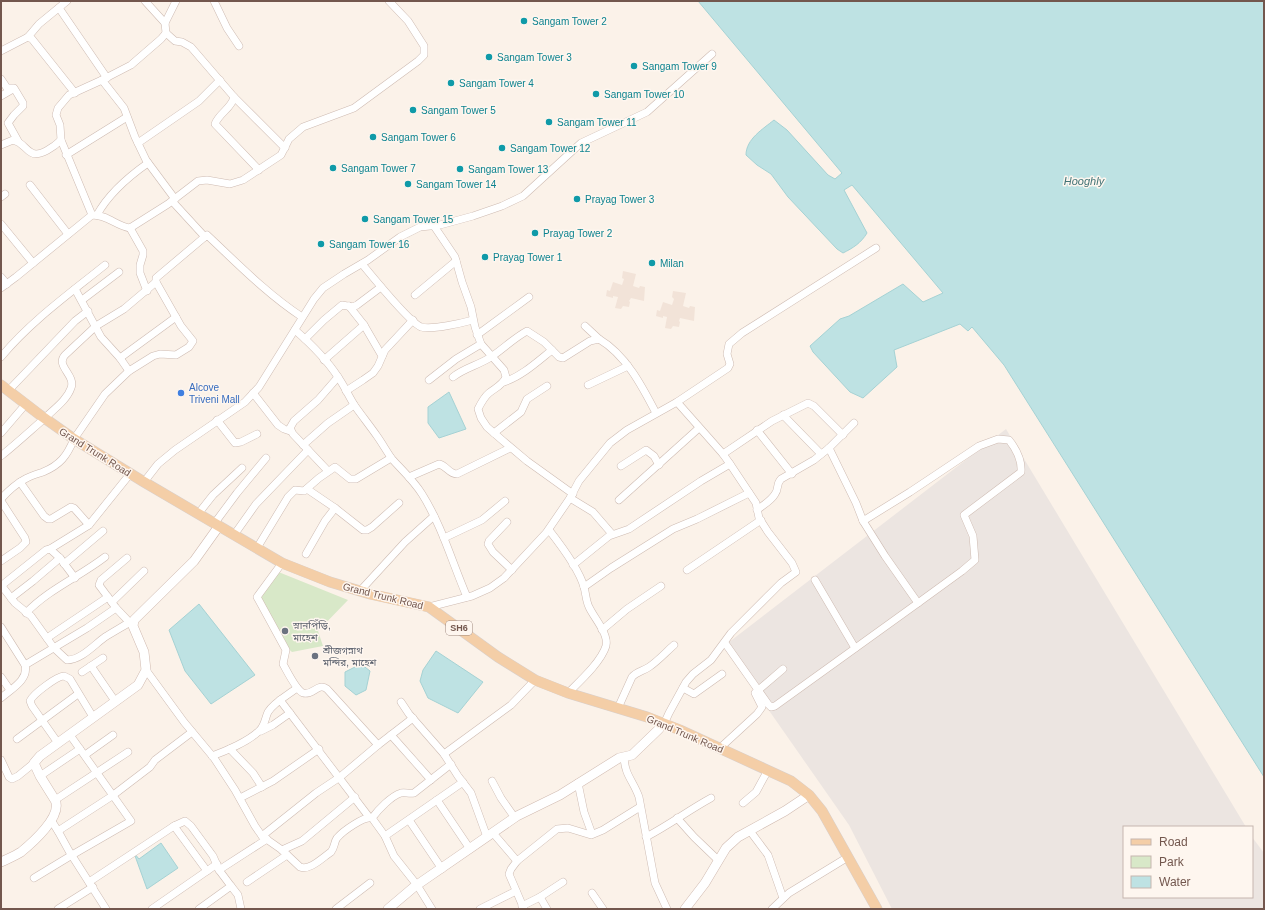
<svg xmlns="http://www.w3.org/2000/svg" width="1265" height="910" font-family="Arial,'Noto Sans Bengali',sans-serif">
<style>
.residential{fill:#f2e3d8}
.industrial{fill:#ece5e1}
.green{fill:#d8e8c8}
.water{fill:#bee2e3;stroke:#a5d2d4}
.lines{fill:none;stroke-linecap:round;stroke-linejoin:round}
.street-casing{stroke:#cebbb2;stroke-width:8}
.secondary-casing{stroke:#d0bab0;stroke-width:10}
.primary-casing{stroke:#d8d0cd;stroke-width:11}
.street{stroke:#fff;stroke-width:7}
.secondary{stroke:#fff;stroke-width:9}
.primary{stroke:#f4cea7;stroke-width:10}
.culture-dot{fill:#0f9aa8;stroke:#fef6ef;stroke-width:1.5}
.shop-dot{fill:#3f7fe0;stroke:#fef6ef;stroke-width:1.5}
.worship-dot{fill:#6b7280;stroke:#fef6ef;stroke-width:1.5}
.labels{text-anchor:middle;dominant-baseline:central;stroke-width:3;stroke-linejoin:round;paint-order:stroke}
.shield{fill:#fef6ef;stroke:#9d877e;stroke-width:1}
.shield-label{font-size:9px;font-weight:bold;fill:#73574e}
.culture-label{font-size:10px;fill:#0d838f;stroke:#fef6ef;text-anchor:start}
.shop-label{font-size:10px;fill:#366cbe;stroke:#fef6ef;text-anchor:start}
.street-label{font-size:10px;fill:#73574e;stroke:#fef6ef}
.worship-label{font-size:10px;fill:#5b616d;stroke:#fef6ef;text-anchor:start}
.water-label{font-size:11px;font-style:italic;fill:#437477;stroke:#fef6ef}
</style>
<rect width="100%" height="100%" fill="#fbf2e9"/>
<g class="residential">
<polygon points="623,271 636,274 633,286 639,288 640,286 645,287 644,301 631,298 629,301 630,302 629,307 623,306 621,309 615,308 618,297 613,296 613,298 606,296 607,290 610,291 613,282 622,285 624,279 622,278"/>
<polygon points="673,291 686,293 683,306 689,308 690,306 695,307 694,321 680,318 679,321 680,322 679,327 673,326 671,329 665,328 667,317 663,316 663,318 656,316 657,310 660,311 663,302 672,305 674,299 672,297"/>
</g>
<polygon class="industrial" points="1006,429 1246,827 1124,827 1124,897 1252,897 1252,837 1264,853 1264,909 892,909 849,825 724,646"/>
<polygon class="green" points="276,571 348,600 318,631 323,646 292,652 283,644 258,600"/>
<g class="water">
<path d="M698,1H1264V777L1004,365L972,327L968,331L960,324L894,350L897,367L863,398L850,392L813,352L810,346L840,319L849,316L903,284L923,302L943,293L852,185L844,190L867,233C861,243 853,248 843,253L837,249L788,197L771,174L757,165L746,155C746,139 763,129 774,120L787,130L828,175L835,179L842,173Z"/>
<polygon points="449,392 466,429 439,438 428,423 428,407"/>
<polygon points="199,604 255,675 211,704 185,671 169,630"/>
<polygon points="436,651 483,682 458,713 428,698 420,681 423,670"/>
<polygon points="361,664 370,671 366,690 356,695 345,686 345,672"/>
<polygon points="161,843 178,868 147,889 134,853 139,859"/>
</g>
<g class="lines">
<defs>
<g id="street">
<polyline points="145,1 165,23"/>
<polyline points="214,1 227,28 239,46"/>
<polyline points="59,8 107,78"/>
<path d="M166,33L175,41L182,42L191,47L234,97C232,108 219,113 215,124L259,170"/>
<polyline points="28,37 39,24 67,1"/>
<polyline points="1,51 28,37 32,39 75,93"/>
<polyline points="1,79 7,88 14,88 23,103 23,106 14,115 8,123 18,141"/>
<polyline points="102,80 124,108 135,137 146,160 175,199"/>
<polyline points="1,96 13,89"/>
<polyline points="234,97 285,148"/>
<polyline points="61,140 92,215"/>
<polyline points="138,143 199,101 220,80"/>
<path d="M1,145L13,140C24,143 24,149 32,153C40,157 55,146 61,140L60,125L56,115L58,108L69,95L102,80L131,65L161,39L166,33L165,23L176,1"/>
<polyline points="66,155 127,117"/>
<polyline points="30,185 68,234"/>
<polyline points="1,197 5,194"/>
<polyline points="172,201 205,237"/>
<path d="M97,215C109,193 128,177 148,163"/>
<polyline points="1,224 33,263"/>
<path d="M434,226L455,257L462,282L471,307L475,327L481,344L504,370L506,377C503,385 495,388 489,393C484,397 481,403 478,409L481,418L487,427L502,440L527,461L573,494"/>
<polyline points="130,228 143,251 143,255 140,265 140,273 147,291"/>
<path d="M362,264C372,276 409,322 421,327C432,330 462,323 473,320"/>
<polyline points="1,277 7,284"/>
<path d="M1,288L16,277L92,215C108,215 116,226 130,228L168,204L198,181L207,180L230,184L243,180L281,155L289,139L303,127L354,108L418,61L424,55V46L408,21L389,1"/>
<polyline points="75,289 101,337 120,358 129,371"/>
<polyline points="415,295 456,261"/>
<polyline points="82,300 119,272"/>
<polyline points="349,306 364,325 382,356"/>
<polyline points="585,326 599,339"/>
<path d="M295,330C311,344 327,360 338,377C345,387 349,397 355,406C362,416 370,426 377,436C382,443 387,452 392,459C402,470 414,481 422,494C442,526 452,562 467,597"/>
<polyline points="477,335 529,297"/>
<polyline points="305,339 324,320 342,305 353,307 357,305 381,287"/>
<path d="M1,357C31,321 69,294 105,265"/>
<polyline points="120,358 176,317"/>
<polyline points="324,360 364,325"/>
<path d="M453,377C464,368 479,365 491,357C503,349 514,338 527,331L544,342L559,357L563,358L590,341L599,339C626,355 642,386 656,413"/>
<polyline points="429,380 456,359 481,344"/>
<path d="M504,382C522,376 537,362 552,350"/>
<polyline points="588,385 628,366"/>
<polyline points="8,391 75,321 88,311"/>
<polyline points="346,391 363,380 373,373 378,366 385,350 413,320"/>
<polyline points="253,393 278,425 284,429 290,431"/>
<polyline points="783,415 821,454"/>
<polyline points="217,420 235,443 241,442 257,434"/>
<polyline points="757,430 792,474"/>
<polyline points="1,433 25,405"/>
<polyline points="494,433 521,412 527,399 547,386"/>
<polyline points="303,445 328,423 354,405"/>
<polyline points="723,454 772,421 808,403 814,406 843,435"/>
<path d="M1,456C16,444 30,431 45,418C54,409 67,400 71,388C76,375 55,366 65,355L96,326L124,309L156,282"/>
<polyline points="621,466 646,450 654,456 659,465"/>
<polyline points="328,471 293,434 290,428 294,421 318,400 338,377"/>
<path d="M409,477L439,464C447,466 449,474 457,474L510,448"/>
<polyline points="20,482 44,516 48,519 51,519 71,507 74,508 89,525"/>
<polyline points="144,482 158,464 175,450 245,402 259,387 314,299 323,288 344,274 368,260 400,237 420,227 440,225 473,216 502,206 523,196 581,143 647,112 712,54"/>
<polyline points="307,489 335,508 363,530 367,530 372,527 399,503"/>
<polyline points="570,498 593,512 612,534"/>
<path d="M1,499C8,491 16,484 25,479C30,476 37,474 43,472C60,465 67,456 74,439L105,394L129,371L153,356L160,354L176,355L189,347L193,341L181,326L156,282V278L207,235C238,264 267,294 302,317"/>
<polyline points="619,500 699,428"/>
<polyline points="1,501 25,538 26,542 20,548 1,561"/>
<path d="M757,510C763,505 771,501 775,494C779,489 776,484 781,479L814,460L829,448L854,423"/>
<polyline points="198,514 213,495 242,468"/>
<polyline points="863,521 885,556 918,603"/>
<polyline points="507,522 489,541 488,544 493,552 512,570"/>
<polyline points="214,524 237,493 266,458"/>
<path d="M549,530C560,544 579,569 584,587C586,594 586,601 589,607C594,618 609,634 606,646C601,662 580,681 568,693"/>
<polyline points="234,535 256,504 308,450"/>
<polyline points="444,538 482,520 505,501"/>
<polyline points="257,548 288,497 295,490 304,491 319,478 335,467 350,479 356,479 391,458"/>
<polyline points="50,549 89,525 130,474"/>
<polyline points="306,554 325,521 335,508"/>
<polyline points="127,558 101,580 99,585 116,608 133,626"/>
<polyline points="64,564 103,531"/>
<polyline points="573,565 609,536 629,529 701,481 730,464"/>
<polyline points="687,570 761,520"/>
<polyline points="815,580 855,648"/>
<path d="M1,585L15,603L31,616L54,648L67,660C81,660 94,645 105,637C113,632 122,627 130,622"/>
<polyline points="1,586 46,550 50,549 60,558 75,578"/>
<polyline points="584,587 611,568 673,529 697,519 749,493"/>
<polyline points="360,591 405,542 434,516"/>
<polyline points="11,598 33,581 60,558"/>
<polyline points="112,602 144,571"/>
<polyline points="429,607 472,596 490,588 504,578 546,533 570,498 579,481 610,443 627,430 677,402"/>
<path d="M26,613C49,589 79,577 105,557"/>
<path d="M1,627L25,665C29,680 11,689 1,698"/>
<polyline points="602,630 627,609 661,586"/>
<polyline points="47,638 108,597"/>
<path d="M725,643L768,704L771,707L775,706L918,603L962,571L975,560L973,536L964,515L1021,472C1022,460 1017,450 1009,440L998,439L979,446L910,492L863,521L856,503L829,448"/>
<polyline points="25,665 87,628 116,608"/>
<polyline points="91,666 115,701"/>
<path d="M146,670L184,722L214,758L235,790L255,826L262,836L282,850L300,867C310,871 323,857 331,852C335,847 334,842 337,838C343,831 364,816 372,818L385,836L394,856L417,885L432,909"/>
<polyline points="82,672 103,658"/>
<polyline points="1,677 10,690"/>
<polyline points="683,688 694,694 722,674"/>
<polyline points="280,700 369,817"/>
<polyline points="401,702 409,714 444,754 458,776 471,793 487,837"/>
<path d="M618,708L632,677C636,672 643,671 649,667C658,661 666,652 674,645"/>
<polyline points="664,724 669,713 686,682 693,674 711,660 731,633 781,583 796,572 792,563 768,532 759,518 756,503 730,464 723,454 677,402 728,368 730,364 727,354 729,344 742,333 876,248"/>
<polyline points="261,731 273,725 290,713"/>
<polyline points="391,735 431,780"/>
<polyline points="17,739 78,694"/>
<path d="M58,743L32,706L30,701C33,694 57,676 64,676L70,679L93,717"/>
<polyline points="378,745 413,718"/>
<polyline points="720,748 757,714 762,707 755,693 783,669"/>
<polyline points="230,749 253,773 262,787"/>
<polyline points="444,754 511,705 535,680"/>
<polyline points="85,755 113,735"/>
<path d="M212,756C226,751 249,741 259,731C265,726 265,718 268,712C274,702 288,695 297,688"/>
<path d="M624,757C625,776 633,780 639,797L655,883L667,909"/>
<polyline points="1,760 9,777 12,779 18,776 34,763"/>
<polyline points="40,776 80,749"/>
<polyline points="492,781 501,798 515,818"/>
<polyline points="578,783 584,812 592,834"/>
<polyline points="240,798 273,781 319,749"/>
<polyline points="55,800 128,752"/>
<polyline points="437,800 470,849"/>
<polyline points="743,803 756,792 768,770"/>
<path d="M372,818C378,810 391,796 401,793C405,792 409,794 414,793L451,764"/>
<polyline points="677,818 694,837 718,860"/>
<polyline points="51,820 58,831 69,851 106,909"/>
<polyline points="409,820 442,869"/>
<polyline points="174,826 207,871"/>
<polyline points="58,831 112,796 150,767 155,760 192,732"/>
<polyline points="750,831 768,855 783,898"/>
<polyline points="493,833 517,861 557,829 568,828 591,835 603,830 640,807"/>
<path d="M262,836L316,793L340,777L378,745L327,689C318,682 313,696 303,693C296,690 287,671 283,664L286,650L257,597L282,563"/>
<polyline points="385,836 463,782"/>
<path d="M646,837C669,825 689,810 711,798"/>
<polyline points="282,850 302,841 355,797"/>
<polyline points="517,861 511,869 509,874 524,909"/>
<polyline points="219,870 267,839"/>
<polyline points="34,878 72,855 131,821 70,735"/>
<polyline points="89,882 174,826 185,821 191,826 213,856 219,870 231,886 199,909"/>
<polyline points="247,882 287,855"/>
<polyline points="231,886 238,895 241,909"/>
<polyline points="592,893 603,909"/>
<polyline points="540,897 547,909"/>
<polyline points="522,906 540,897 563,882"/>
<polyline points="58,909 93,887"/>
<polyline points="152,909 217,864"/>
<polyline points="336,909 370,883"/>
<polyline points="480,909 516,891"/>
<polyline points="772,909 789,893 848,857"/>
</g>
<g id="secondary">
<path d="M1,862C7,859 15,856 21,852C32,843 63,816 55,800L40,776L34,763L40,756L138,685L146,670L144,652L133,626L134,620L194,561L219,526"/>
<polyline points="388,909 414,887 517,816 560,795 619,758 632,755 659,729 661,723"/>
<polyline points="685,909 705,883 726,848 738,837 785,811 809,795"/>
</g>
<polyline id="primary" points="1,385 40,415 74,439 144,482 282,563 330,582 370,594 429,607 498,657 535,680 568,693 647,717 680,730 791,781 809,795 822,811 877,909"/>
</defs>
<use href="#street" class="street-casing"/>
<use href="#secondary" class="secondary-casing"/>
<use href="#primary" class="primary-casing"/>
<use href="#street" class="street"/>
<use href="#secondary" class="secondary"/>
<use href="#primary" class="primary"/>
</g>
<g class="culture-dot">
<circle cx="524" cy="21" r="4"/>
<circle cx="489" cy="57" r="4"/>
<circle cx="634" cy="66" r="4"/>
<circle cx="451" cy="83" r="4"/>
<circle cx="596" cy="94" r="4"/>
<circle cx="413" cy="110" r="4"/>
<circle cx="549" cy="122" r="4"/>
<circle cx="373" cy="137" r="4"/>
<circle cx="502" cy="148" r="4"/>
<circle cx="333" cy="168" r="4"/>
<circle cx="460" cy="169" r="4"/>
<circle cx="408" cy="184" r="4"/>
<circle cx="577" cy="199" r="4"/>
<circle cx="365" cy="219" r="4"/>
<circle cx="535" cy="233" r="4"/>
<circle cx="321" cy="244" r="4"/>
<circle cx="485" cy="257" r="4"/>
<circle cx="652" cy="263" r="4"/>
</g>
<circle class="shop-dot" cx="181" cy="393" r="4"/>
<g class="worship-dot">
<circle cx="285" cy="631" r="4"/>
<circle cx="315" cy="656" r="4"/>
</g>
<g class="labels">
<rect class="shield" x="446" y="621" width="26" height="14" rx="3"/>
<g class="shield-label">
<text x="459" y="628">SH6</text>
</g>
<g class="culture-label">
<text x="532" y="21">Sangam Tower 2</text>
<text x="497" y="57">Sangam Tower 3</text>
<text x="642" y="66">Sangam Tower 9</text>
<text x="459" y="83">Sangam Tower 4</text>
<text x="604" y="94">Sangam Tower 10</text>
<text x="421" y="110">Sangam Tower 5</text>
<text x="557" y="122">Sangam Tower 11</text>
<text x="381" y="137">Sangam Tower 6</text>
<text x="510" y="148">Sangam Tower 12</text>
<text x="341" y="168">Sangam Tower 7</text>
<text x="468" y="169">Sangam Tower 13</text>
<text x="416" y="184">Sangam Tower 14</text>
<text x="585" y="199">Prayag Tower 3</text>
<text x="373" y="219">Sangam Tower 15</text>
<text x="543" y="233">Prayag Tower 2</text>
<text x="329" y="244">Sangam Tower 16</text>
<text x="493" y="257">Prayag Tower 1</text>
<text x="660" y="263">Milan</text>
</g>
<g class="shop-label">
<text x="189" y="387">Alcove<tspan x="189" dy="12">Triveni Mall</tspan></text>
</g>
<g class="street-label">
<text transform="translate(95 452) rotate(32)">Grand Trunk Road</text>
<text transform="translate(383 596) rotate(14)">Grand Trunk Road</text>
<text transform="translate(685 734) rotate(23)">Grand Trunk Road</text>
</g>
<g class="worship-label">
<text x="293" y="625">স্নানপিঁড়ি,<tspan x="293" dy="12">মাহেশ</tspan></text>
<text x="323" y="650">শ্রীজগন্নাথ<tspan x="323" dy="12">মন্দির, মাহেশ</tspan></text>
</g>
<g class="water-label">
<text x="1084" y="181">Hooghly</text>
</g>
</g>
<rect width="1265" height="910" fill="none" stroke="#73574e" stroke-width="4"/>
<rect x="1123" y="826" width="130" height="72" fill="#fef6ef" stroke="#c6b6af"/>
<rect x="1131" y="839" width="20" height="6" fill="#f4cea7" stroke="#c6b6af"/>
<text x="1159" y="846" font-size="12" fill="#73574e">Road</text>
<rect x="1131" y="856" width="20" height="12" fill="#d8e8c8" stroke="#c6b6af"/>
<text x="1159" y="866" font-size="12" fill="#73574e">Park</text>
<rect x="1131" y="876" width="20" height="12" fill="#bee2e3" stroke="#c6b6af"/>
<text x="1159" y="886" font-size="12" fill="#73574e">Water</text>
</svg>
